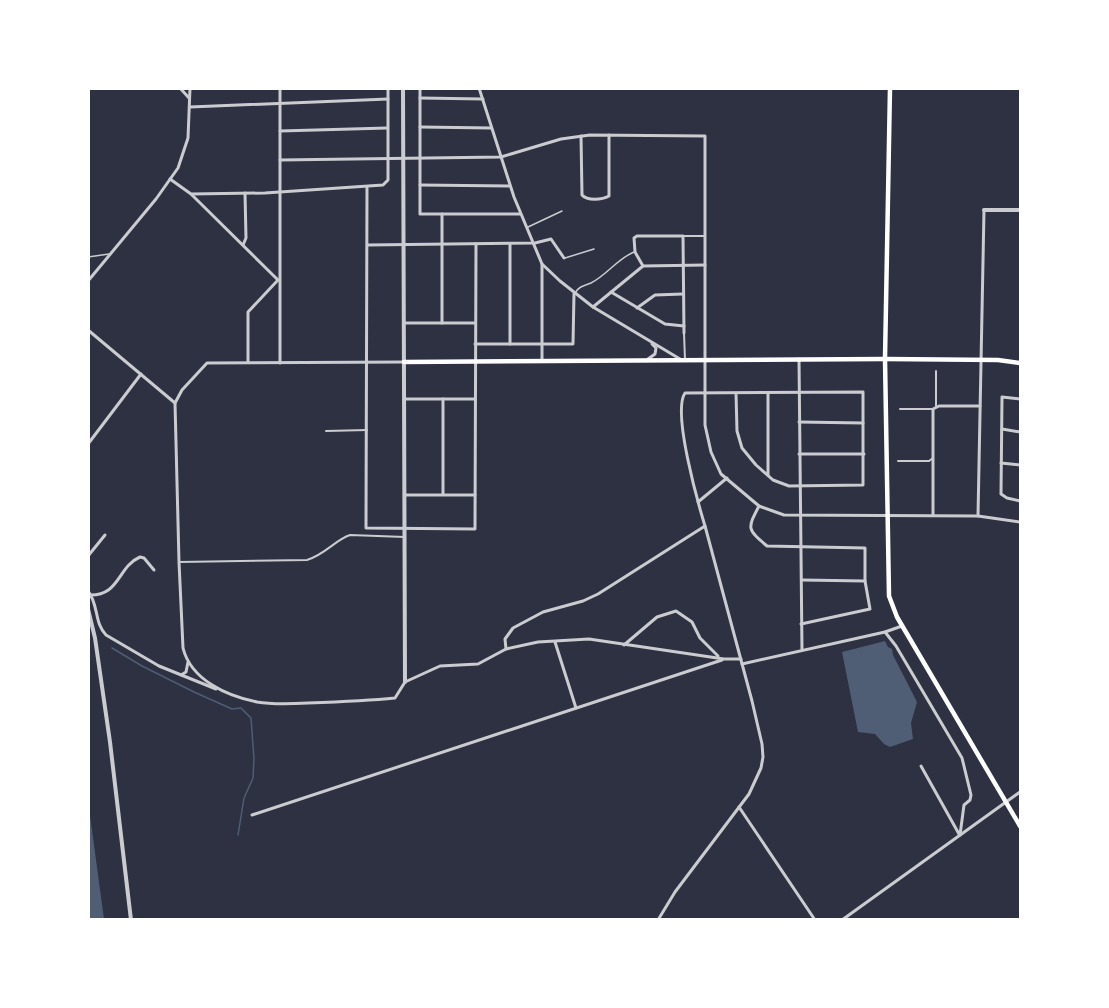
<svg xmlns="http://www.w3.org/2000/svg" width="1109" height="1008" font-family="'Sofia Sans Condensed',sans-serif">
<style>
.water{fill:#4f5d75}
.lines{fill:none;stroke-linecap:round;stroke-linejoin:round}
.stream{stroke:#4f5d75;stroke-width:1.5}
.service{stroke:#caccd0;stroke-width:1.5}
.pedestrian{stroke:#caccd0;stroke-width:2}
.minor{stroke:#caccd0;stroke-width:3}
.tertiary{stroke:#caccd0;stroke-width:4}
.secondary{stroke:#fff;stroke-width:4.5}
</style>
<rect width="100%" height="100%" fill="#2d3142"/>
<g class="water">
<polygon points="885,641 888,647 892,649 893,655 917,702 911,723 913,739 890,747 884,744 875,734 858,732 842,652"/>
<polygon points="89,808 104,919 89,919"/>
</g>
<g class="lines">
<polyline class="stream" points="112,648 142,666 194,692 232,709 241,708 251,718 254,759 253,778 244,798 238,835"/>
<g class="service">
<polyline points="528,227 562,211"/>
<polyline points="88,257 109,254"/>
<polyline points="565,258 594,249"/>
<path d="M575,293C579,286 584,286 591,283C607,275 617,259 634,252"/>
</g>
<g class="pedestrian">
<polyline points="683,236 704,236"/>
<polyline points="684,333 685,360"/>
<polyline points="936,371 936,406"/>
<polyline points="900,409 933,409"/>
<polyline points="326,431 367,430"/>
<polyline points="898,461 929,461 933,458"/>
<path d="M179,562L307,560C326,554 335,540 350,535L405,537"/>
</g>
<g class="minor">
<polyline points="180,88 189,98"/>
<polyline points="420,88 420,214 520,214"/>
<polyline points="479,88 514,197 542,264 560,281 593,307 680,359"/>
<polyline points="420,98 483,99"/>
<polyline points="190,107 388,99"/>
<polyline points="420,127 491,128"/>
<polyline points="280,131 387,128"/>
<path d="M581,136L582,195C587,201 602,200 609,196V135"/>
<polyline points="280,160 501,157 561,139 590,135 705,136 705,425 711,452 721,474 759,506 784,515 978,516 1020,522"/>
<polyline points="170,179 191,194 265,193 383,185 388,180 388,88"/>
<polyline points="420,185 509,186"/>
<polyline points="367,188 366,528 475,529 476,244"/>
<polyline points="192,195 278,280 248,312 248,362"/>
<polyline points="442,214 442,323"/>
<polyline points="510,244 510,344"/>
<polyline points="243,245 246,238 245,193"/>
<polyline points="368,245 535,243 551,239 564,258"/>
<polyline points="643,266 635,252 634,238 637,236 683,236 684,333"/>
<polyline points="88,281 156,199 178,168 188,138 190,88"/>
<polyline points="611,292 665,324 684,326"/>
<polyline points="593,307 643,266 705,265"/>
<polyline points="637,308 655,295 683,294"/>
<polyline points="404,323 475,323"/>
<polyline points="88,330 175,403"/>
<polyline points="475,344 573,344 574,294"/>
<polyline points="648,359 655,354 656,348 652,344"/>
<polyline points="799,359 802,650"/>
<polyline points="542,361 542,264"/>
<path d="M404,362L207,363L182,390L175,403L179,562L183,648C191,680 227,696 257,702C274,705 291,704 308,703C337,702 366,701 395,698L405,682L440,666L478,664L506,649L538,642L589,639L724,659H741"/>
<polyline points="280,363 280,88"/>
<polyline points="405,399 475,399"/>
<polyline points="443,399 443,494"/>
<polyline points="1020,399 1002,397 1001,494 1007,498 1020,501"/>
<polyline points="799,422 863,423"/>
<polyline points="1002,429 1020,432"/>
<polyline points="88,444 141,374"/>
<polyline points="799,454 864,454"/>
<polyline points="1001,463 1020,465"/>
<polyline points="768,475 768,393"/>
<polyline points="405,495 475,495"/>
<polyline points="698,502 727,478"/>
<path d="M759,506C747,529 747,529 767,546L865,548V581L870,609L801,624"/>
<polyline points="933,515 933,409 939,406 980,406"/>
<polyline points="978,516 984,210"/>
<polyline points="88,556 105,535"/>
<polyline points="802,580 865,581"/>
<path d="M88,591C99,605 94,623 106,635L159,666L216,689"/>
<path d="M88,595C120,597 117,567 140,557L144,558L154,570"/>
<polyline points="885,632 896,646 962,758 971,795 970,800 964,805 960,835"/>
<polyline points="555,642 576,708"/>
<polyline points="624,645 657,617 676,611 692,622 700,638 718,656"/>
<path d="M506,649L505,639L513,628L543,612L583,601L598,594L705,526C698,503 672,412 685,393L863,392V485L789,486L773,480L756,465L742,448L737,431L736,393"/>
<polyline points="742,664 885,632 902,626"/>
<polyline points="181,675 186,672 188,662"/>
<polyline points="921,766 959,834"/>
<polyline points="739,807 815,920"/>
<polyline points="252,815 722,660"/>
<polyline points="658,920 675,892 749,794 761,768 763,757 762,744 752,701 705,526"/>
<polyline points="842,920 1020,792"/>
</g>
<g class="tertiary">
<polyline points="403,88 405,682"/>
<polyline points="984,210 1020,210"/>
<polyline points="88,609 95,638 110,742 131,920"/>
</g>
<g class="secondary">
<polyline points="890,88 885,359 889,596 897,617 1020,826"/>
<polyline points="404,362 885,359 998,360 1020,363"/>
</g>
</g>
<rect width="1109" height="1008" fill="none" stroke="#ffffff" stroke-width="180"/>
</svg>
